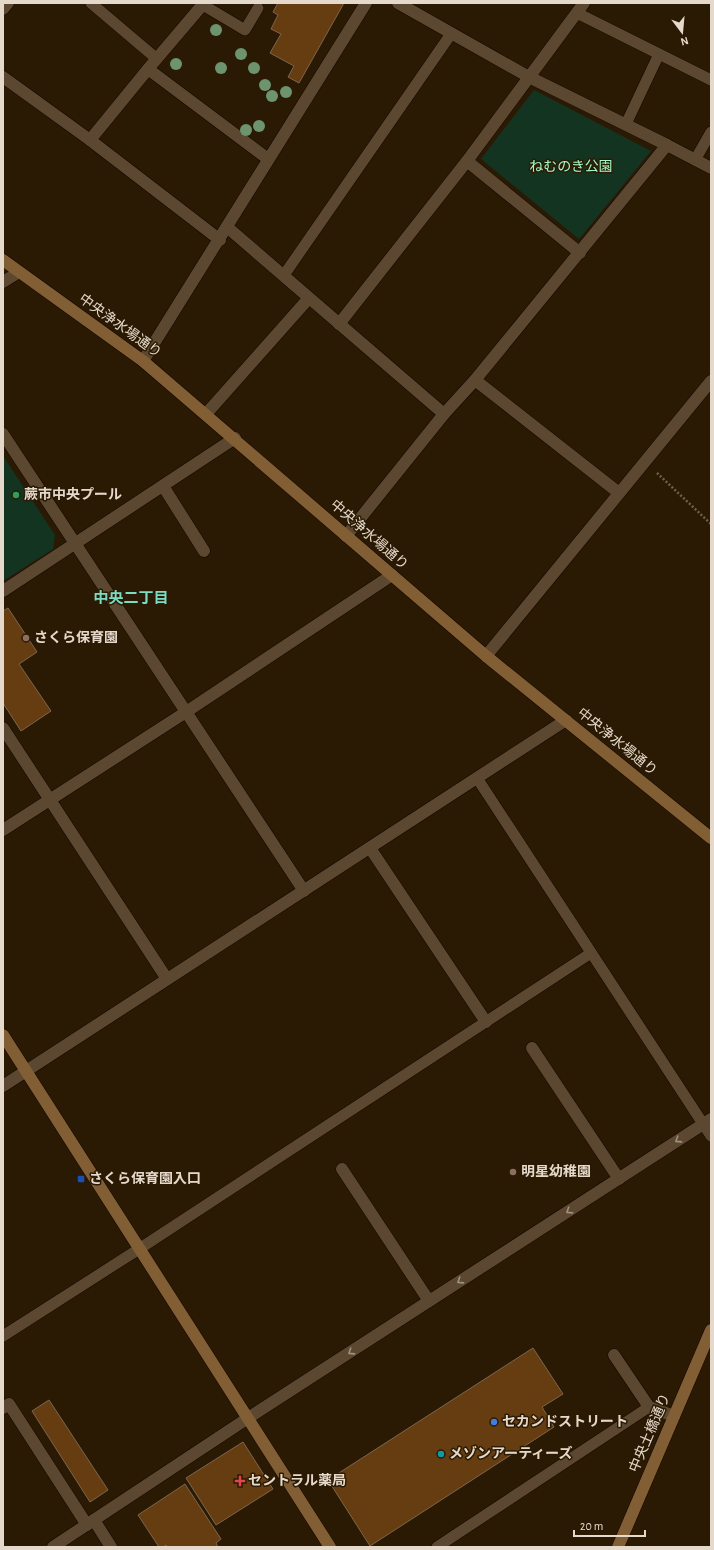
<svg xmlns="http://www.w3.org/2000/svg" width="714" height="1550" font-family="'Alegreya Sans','Noto Sans JP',sans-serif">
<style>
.green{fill:#143422}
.building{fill:#653d11;stroke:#7e654f}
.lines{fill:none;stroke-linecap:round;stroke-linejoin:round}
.lane-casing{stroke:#130400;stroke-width:12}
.street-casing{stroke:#130400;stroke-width:13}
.secondary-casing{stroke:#130400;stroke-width:13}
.path{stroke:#6f604c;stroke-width:2.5;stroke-dasharray:2 2;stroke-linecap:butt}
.lane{stroke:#5c4830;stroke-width:11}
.street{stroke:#5c4830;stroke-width:12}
.secondary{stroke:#815e33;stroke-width:12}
.tree{fill:#6d946e}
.oneway{stroke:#a0907e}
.leisure-dot{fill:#2e9e5b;stroke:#2b1a03;stroke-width:1.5}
.education-dot{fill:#8d6e63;stroke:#2b1a03;stroke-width:1.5}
.transit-dot{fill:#1a4fb4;stroke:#2b1a03;stroke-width:1.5}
.shop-dot{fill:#3f7fe0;stroke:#2b1a03;stroke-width:1.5}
.culture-dot{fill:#0f9aa8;stroke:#2b1a03;stroke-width:1.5}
.health-dot{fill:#e0444e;stroke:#2b1a03;stroke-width:1.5}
.labels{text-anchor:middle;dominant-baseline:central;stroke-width:3;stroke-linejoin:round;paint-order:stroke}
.park-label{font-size:14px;fill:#a3f8c5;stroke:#2b1a03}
.street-label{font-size:14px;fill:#e5d9cb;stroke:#2b1a03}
.poi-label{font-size:14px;font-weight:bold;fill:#e5d9cb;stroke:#2b1a03;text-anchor:start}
.neighbourhood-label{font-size:15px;font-weight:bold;fill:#7bdcc3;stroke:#2b1a03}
</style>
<rect width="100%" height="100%" fill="#2b1a03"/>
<g class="green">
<polygon points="534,90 651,151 579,239 481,159"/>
<polygon points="3,456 55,535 53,549 3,581"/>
</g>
<g class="building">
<polygon points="278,3 344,3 299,83 288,77 294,66 270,53 281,34 271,29 278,15 273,12"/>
<polygon points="8,608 37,652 19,664 51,711 21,731 3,703 3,611"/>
<polygon points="533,1348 563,1394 542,1407 554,1427 370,1546 328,1480"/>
<polygon points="49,1400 108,1490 90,1502 32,1411"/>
<polygon points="243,1442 273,1489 216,1525 186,1478"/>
<polygon points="185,1484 221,1539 216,1543 218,1547 168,1547 166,1545 163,1547 159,1547 138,1515"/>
</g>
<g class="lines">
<defs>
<g id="lane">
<polyline points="91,3 157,59"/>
<polyline points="203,5 245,30 258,8"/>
<polyline points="577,13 711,80"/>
<polyline points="626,124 659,54"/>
<polyline points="695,160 711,132"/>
<polyline points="284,275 451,34"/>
<polyline points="477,778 711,1136"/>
<polyline points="3,1336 139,1249 591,953"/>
<polyline points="437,1547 649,1407"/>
</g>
<g id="street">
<polyline points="398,3 529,77 667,145 711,168"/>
<polyline points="3,9 8,3"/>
<polyline points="148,69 268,159"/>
<polyline points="3,77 90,140 220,240"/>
<polyline points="90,140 148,69 204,3"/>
<polyline points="467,161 580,253"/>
<polyline points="227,227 444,414"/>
<polyline points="3,282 19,272"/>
<polyline points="339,324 467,161 584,3"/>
<path d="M143,361C218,242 291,122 366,3"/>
<polyline points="475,380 619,493"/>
<polyline points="206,414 309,298"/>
<polyline points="3,434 304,891"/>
<polyline points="163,486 204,551"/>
<polyline points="346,536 444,414 475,380 667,145"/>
<polyline points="3,591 235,438"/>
<polyline points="486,656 711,381"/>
<polyline points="3,728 167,979"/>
<polyline points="3,830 186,712 392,575"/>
<polyline points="370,848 486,1022"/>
<polyline points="532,1048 619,1179"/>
<polyline points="3,1086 566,720"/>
<polyline points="342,1169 429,1301"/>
<polyline points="614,1355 649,1407 674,1416"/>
<polyline points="3,1408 9,1404 87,1525"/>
<polyline points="94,1520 111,1547"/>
<polyline points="53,1547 248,1418 711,1119"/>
</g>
<g id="secondary">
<polyline points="3,260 143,361 486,656 711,838"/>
<polyline points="3,1035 330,1547"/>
<polyline points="618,1547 711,1330"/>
</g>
</defs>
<use href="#lane" class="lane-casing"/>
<use href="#street" class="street-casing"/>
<use href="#secondary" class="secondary-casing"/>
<polyline class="path" points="657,473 711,524"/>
<use href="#lane" class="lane"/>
<use href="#street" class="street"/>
<use href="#secondary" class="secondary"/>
</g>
<g class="tree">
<circle cx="216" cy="30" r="6"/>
<circle cx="241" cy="54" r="6"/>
<circle cx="176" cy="64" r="6"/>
<circle cx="221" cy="68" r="6"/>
<circle cx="254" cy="68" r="6"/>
<circle cx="265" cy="85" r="6"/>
<circle cx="286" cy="92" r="6"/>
<circle cx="272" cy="96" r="6"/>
<circle cx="259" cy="126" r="6"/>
<circle cx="246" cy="130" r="6"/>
</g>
<defs><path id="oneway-chevron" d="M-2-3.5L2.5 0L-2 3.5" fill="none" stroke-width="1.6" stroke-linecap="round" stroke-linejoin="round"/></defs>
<g class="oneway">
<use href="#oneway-chevron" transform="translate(678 1140) rotate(147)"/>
<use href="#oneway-chevron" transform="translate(569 1211) rotate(147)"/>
<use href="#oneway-chevron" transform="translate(460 1281) rotate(147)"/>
<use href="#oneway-chevron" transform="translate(351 1352) rotate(147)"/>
</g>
<circle class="leisure-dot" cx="16" cy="495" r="4"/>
<g class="education-dot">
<circle cx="26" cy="638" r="4"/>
<circle cx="513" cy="1172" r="4"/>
</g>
<rect class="transit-dot" x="77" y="1175" width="8" height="8" rx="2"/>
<circle class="shop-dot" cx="494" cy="1422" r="4"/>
<circle class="culture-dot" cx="441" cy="1454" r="4"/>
<path class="health-dot" d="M238 1475h4v4h4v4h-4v4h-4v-4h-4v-4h4z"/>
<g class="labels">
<g class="park-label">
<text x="571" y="167">ねむのき公園</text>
</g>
<g class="street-label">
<text transform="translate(120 326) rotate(36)">中央浄水場通り</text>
<text transform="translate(369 535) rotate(41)">中央浄水場通り</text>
<text transform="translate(617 742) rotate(39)">中央浄水場通り</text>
<text transform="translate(650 1433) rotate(-67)">中央土橋通り</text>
</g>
<g class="poi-label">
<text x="24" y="495">蕨市中央プール</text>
<text x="34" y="638">さくら保育園</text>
<text x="521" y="1172">明星幼稚園</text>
<text x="89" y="1179">さくら保育園入口</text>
<text x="502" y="1422">セカンドストリート</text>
<text x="449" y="1454">メゾンアーティーズ</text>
<text x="248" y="1481">セントラル薬局</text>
</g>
<g class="neighbourhood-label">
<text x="131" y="598">中央二丁目</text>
</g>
</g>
<rect width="714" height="1550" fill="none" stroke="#e5d9cb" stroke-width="8"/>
<g transform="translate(682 32) rotate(164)" stroke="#2b1a03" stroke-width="3" paint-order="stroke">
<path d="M0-3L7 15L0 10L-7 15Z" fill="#e5d9cb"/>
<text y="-6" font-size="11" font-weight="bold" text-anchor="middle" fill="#e5d9cb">N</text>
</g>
<path d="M574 1530v6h71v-6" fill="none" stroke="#e5d9cb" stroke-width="2"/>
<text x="580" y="1530" font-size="12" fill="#e5d9cb" stroke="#2b1a03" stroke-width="3" paint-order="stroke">20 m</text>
</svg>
